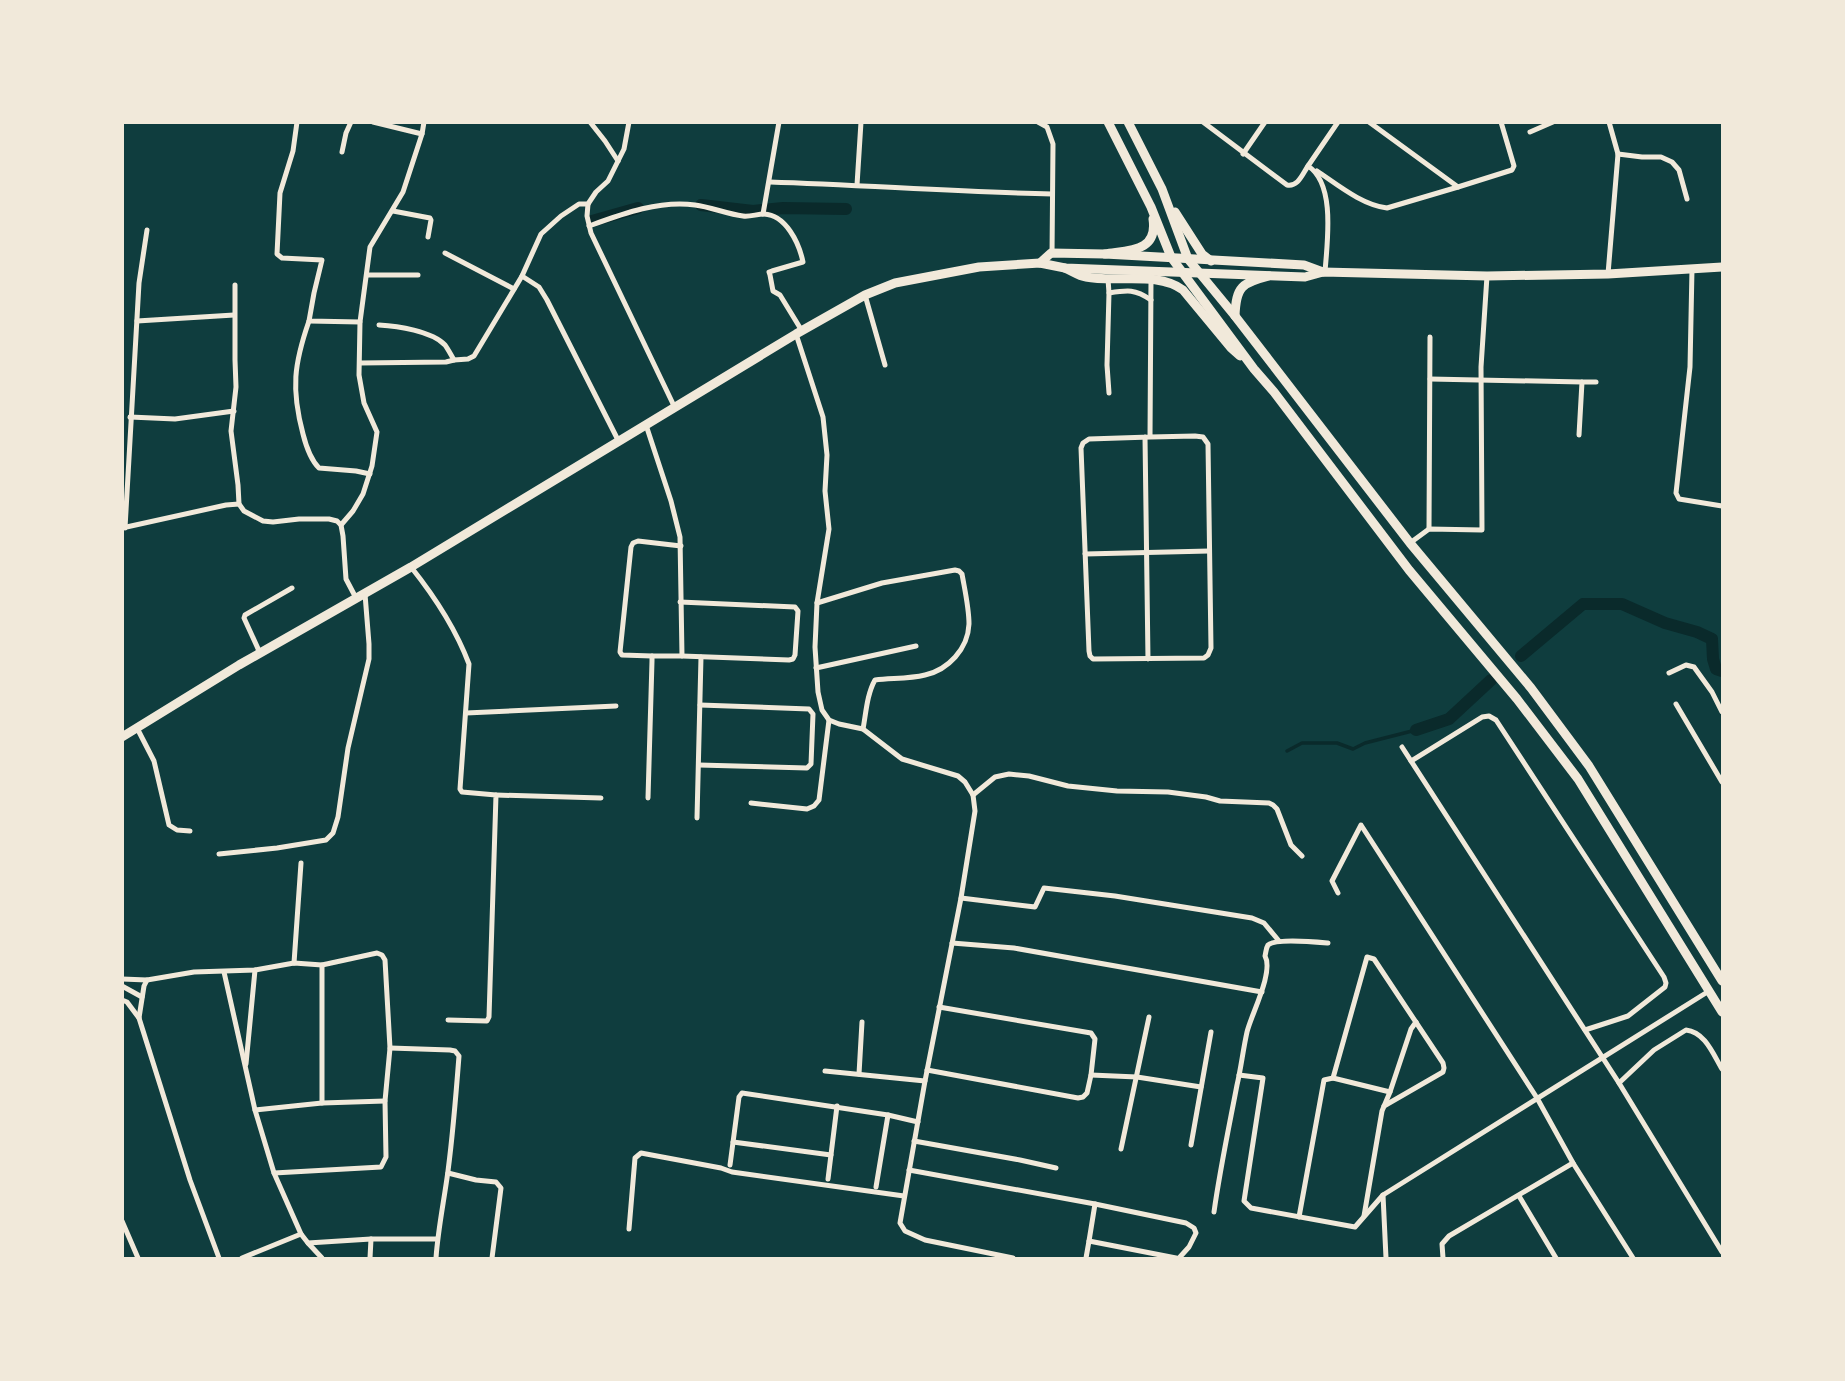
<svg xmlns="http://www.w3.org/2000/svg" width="1845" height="1381" font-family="'Open Sans',sans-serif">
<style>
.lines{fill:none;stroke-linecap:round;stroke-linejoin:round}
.stream{stroke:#0a2a2b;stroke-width:3.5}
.canal{stroke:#0a2a2b;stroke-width:12}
.minor{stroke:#f1e9da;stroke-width:5}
.primary{stroke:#f1e9da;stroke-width:9}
.trunk{stroke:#f1e9da;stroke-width:9}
</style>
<rect width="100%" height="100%" fill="#0f3d3e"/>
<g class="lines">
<polyline class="stream" points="1287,751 1302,743 1337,743 1353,749 1365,743 1416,730"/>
<g class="canal">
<polyline points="701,205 753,211 783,208 846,209"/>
<polyline points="592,221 638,208"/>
<polyline points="1521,656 1583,604 1622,604 1665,623 1697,632 1712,639 1713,659 1716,669 1722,671"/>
<polyline points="1416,730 1449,719 1491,680"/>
</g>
<g class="minor">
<polyline points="297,122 293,151 280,193 277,254 282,258 322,260 314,293 309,321 360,322"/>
<polyline points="373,122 422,134"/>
<polyline points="590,122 605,141 618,161"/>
<polyline points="1038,122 1047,127 1053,144 1052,255"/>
<path d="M1203,122L1287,185C1298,187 1302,175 1308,166"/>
<polyline points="1369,122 1458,187 1512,170 1514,166 1501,122"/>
<polyline points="1530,132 1553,122"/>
<polyline points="342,152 346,133 351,122"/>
<polyline points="1243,154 1265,122"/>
<polyline points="1618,154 1642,157 1661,157 1672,162 1679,170 1687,199"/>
<path d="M1317,171C1338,185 1362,205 1387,208L1458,187"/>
<path d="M770,182C864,185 958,192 1052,194"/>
<polyline points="857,185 861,122"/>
<polyline points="588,204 587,216 591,233 675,408"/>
<polyline points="393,211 430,218 431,220 428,237"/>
<polyline points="763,214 779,122"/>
<path d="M589,226C622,214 659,200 695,205C711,207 727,214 743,216C750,217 757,214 764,214C786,215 799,243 803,262L772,271L769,272L770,275L773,291L780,295L802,331"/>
<polyline points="445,253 514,289"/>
<polyline points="1692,269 1690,367 1676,493 1679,499 1722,506"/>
<path d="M1325,272C1327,243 1336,184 1308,166L1338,122"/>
<polyline points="1608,274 1618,154 1609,122"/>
<polyline points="367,275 418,275"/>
<polyline points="522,276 539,287 547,300 619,442"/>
<polyline points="1108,279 1109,293 1107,365 1109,393"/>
<polyline points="235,285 235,360 236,387 231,431 238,485 239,504 244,511 263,521 273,522 299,519 329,519 337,521 341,525 343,536 346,579 356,598"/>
<path d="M1109,293C1128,290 1135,289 1151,300"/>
<polyline points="865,295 885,365"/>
<polyline points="137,321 234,315"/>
<path d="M309,321C294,364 291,389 303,434C306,446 310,459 319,468L356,471L370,474"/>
<path d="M379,325C397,326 432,331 445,345C448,349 451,355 454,360L468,359L474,356L522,276L541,234L561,216L579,204H588L596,192L608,181L624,149L629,122"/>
<polyline points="796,334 823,417 827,455 825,491 829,529 817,603 815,647 818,692 822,710 829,720 839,724 863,729 902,759 958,776 965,782 973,795 975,811 961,898 925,1081 900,1223 905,1231 925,1240 1013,1258"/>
<polyline points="360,363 446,362 454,360"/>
<polyline points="1430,379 1582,382 1579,435"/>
<polyline points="1582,382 1596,382"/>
<polyline points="130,417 175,419 234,411"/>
<polyline points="646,425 671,501 680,537 682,656 652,656 652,661 648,798"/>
<polyline points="1145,437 1148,659"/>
<polyline points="1150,437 1089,439 1083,443 1081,448 1089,651 1090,656 1093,659 1204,658 1208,655 1211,648 1208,444 1203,437 1195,436 1150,437 1151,279"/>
<polyline points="341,525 353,511 363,494 372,466 377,432 364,403 359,375 360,322 370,247 403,192 422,134 424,122"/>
<polyline points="122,528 226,505 239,504"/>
<polyline points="125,528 139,283 147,230"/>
<polyline points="1429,529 1430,337"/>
<polyline points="1410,543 1429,529 1482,530 1481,367 1487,276"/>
<polyline points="1085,554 1209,551"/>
<path d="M411,567C435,597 455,627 469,664L460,789L462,792L496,795L489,1017L487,1021L448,1020"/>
<polyline points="680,602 795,607 798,611 795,655 793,659 789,660 682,656"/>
<path d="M817,603L882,583L955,570L959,571L962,574C965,591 969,608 969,624C968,649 948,670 925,675C909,679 892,678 875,680C867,694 866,713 863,729"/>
<polyline points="260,653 244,618 245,615 292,588"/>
<polyline points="652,656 622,655 620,652 631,547 633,543 638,541 681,546"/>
<polyline points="816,668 916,646"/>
<polyline points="1669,673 1686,665 1694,667 1712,692 1722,712"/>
<polyline points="1676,704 1722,782"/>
<polyline points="466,713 616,706"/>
<polyline points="137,728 154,761 169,825 177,830 190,831"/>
<polyline points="1402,747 1619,1083 1722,1252"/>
<polyline points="1411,761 1482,717 1489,716 1496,720 1664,977 1666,983 1665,987 1628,1016 1585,1030"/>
<polyline points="699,765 807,768 811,764 813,714 809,709 700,705"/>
<polyline points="496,795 601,798"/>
<polyline points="973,795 995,777 1009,774 1029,776 1068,786 1117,791 1168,792 1206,797 1220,801 1269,803 1273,805 1277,809 1291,845 1302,856"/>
<polyline points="751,803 807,809 814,806 819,800 829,720"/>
<polyline points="697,818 701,657"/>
<polyline points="219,854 277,848 326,840 333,833 338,817 348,748 369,659 369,644 365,594"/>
<polyline points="1338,893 1332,881 1361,825 1537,1098 1573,1163 1633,1258"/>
<polyline points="961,898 1035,907 1044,888 1115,896 1252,918 1264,923 1279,941"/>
<polyline points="952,943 1014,948 1262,992"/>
<polyline points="294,963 301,863"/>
<polyline points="322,965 322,1103"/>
<polyline points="224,972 255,1110 274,1173 301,1234 308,1243 371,1239 437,1239"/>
<polyline points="122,979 147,980 194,972 255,970 294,963 322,965 377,953 382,955 385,960 390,1048 385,1101 386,1157 381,1167 274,1173"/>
<polyline points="147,980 144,986 139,1018 190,1180 219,1258"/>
<polyline points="122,986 142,997"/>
<polyline points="122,1000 127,1002 139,1018"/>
<path d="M390,1048L450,1050L455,1051L459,1056C456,1095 453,1133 448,1171C444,1201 438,1229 436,1258"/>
<polyline points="246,1064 255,970"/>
<polyline points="927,1070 1078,1098 1083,1097 1087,1093 1091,1075 1095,1039 1091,1033 939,1007"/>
<polyline points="825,1071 925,1081"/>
<polyline points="859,1074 862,1022"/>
<polyline points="1091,1075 1137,1077 1201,1087"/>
<polyline points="1239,1075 1263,1078 1244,1201 1251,1208 1355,1227 1383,1195 1709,991"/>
<polyline points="1333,1078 1390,1092"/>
<path d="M1619,1083L1654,1050L1686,1030C1705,1032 1713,1054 1722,1069"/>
<polyline points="255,1110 322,1103 385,1101"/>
<polyline points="914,1141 1020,1160 1056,1168"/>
<polyline points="733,1142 831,1155"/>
<polyline points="1191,1145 1211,1032"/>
<polyline points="1121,1149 1149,1017"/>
<polyline points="730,1165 739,1097 742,1093 888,1115 918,1122"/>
<polyline points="909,1170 1095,1204 1186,1223 1194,1228 1196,1233 1189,1247 1179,1258"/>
<polyline points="448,1173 476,1180 496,1182 501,1188 492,1258"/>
<polyline points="828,1179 837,1106"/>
<polyline points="876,1187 888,1115"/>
<polyline points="1383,1195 1386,1258"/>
<polyline points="1519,1196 1556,1258"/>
<path d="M1214,1212C1220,1169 1229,1127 1237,1085C1241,1068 1243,1050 1247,1032C1251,1015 1274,972 1265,956C1266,952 1266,948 1268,945C1275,938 1317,942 1328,943"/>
<polyline points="1364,1216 1382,1111 1390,1092 1411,1029 1416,1022"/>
<polyline points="1299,1217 1324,1080 1333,1078 1367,957 1374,959 1443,1063 1444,1068 1443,1072 1384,1106"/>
<polyline points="122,1221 138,1258"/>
<polyline points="629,1229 635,1158 641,1153 721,1168 732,1172 904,1196"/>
<polyline points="1089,1241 1095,1204"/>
<polyline points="308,1243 322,1258"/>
<polyline points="242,1258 301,1234"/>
<polyline points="370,1258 371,1239"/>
<polyline points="1086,1258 1089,1241 1176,1258"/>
<polyline points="1443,1258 1442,1244 1449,1236 1573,1163"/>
</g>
<g class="primary">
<polyline points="1040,263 1051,253 1105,254 1304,265 1323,272"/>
<polyline points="122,737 239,665 411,567 796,334 865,295 895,283 979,267 1040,263 1065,268 1305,277 1323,272 1487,276 1608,274 1722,267"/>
</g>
<g class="trunk">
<polyline points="1108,122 1151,207 1171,257 1254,369 1274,392 1409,570 1517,699 1578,779 1722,1012"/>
<polyline points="1128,122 1162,189 1188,259 1235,316 1410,543 1531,688 1589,766 1722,981"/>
<polyline points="1175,212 1202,254 1211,261"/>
<path d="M1105,254C1129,250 1158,252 1153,219"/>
<path d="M1065,268C1072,271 1079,276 1086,277C1116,283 1158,271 1183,290L1231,348L1240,356"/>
<path d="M1235,316C1236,286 1242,283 1269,276"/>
</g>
</g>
<rect width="1845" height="1381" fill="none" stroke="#f1e9da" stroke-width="248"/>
</svg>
